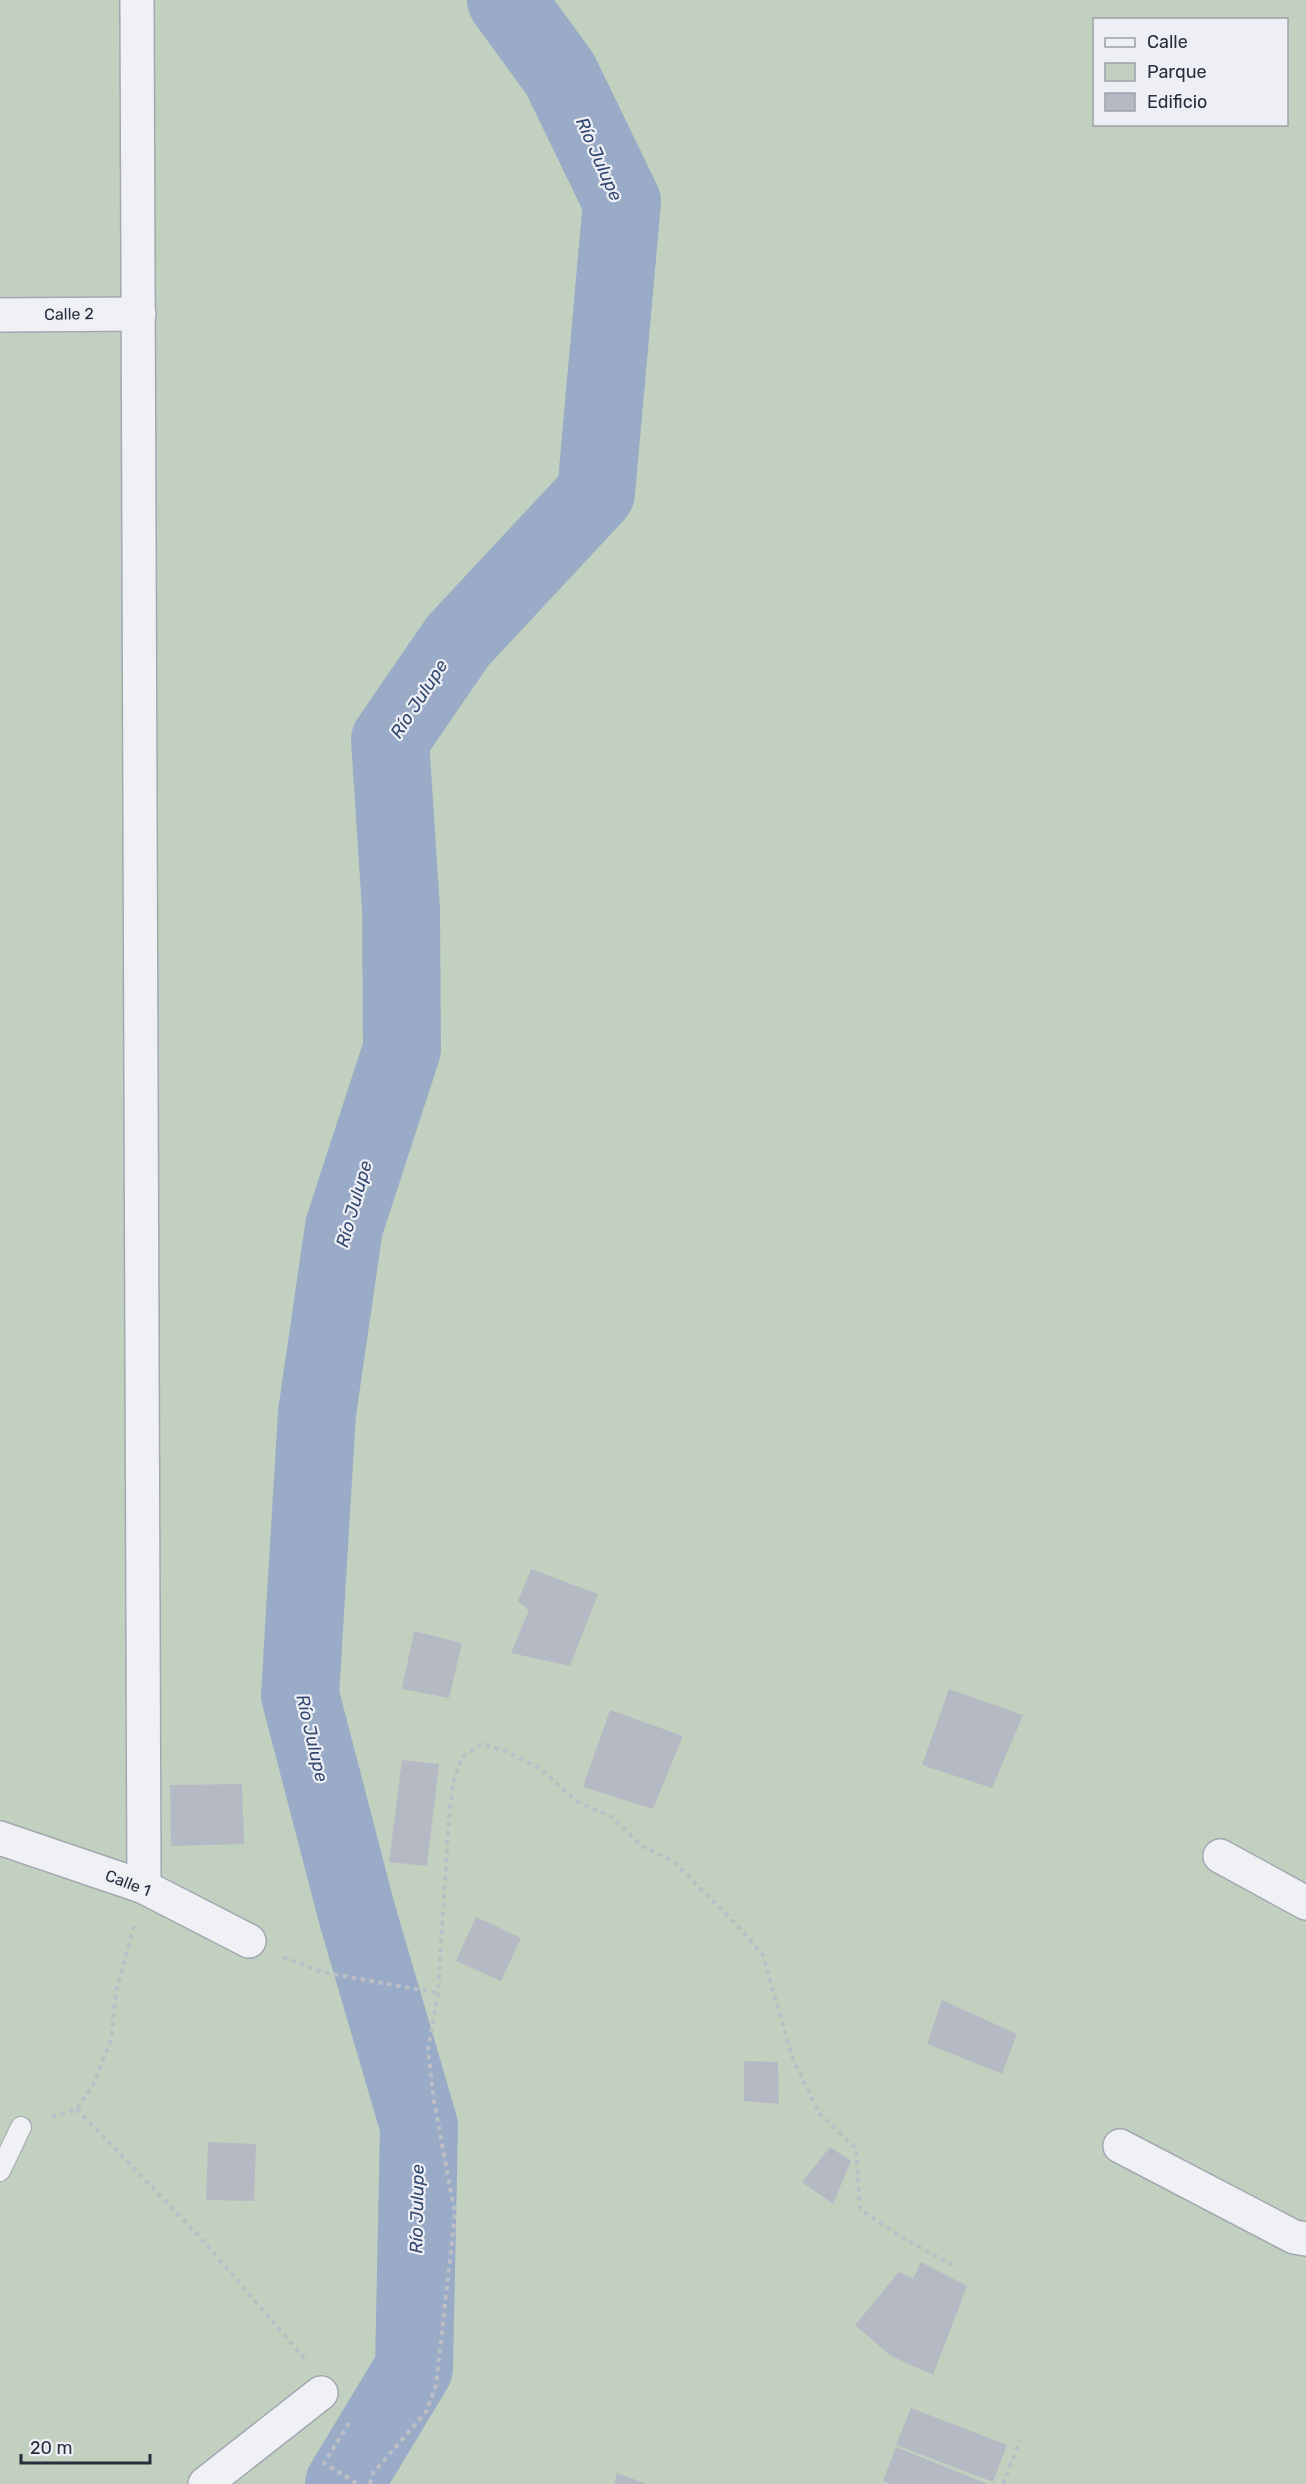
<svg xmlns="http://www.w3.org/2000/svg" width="1306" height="2484" font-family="Rubik,sans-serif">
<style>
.green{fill:#c2d1bf;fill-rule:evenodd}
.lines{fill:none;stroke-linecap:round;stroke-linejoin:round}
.river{stroke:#99abc7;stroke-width:78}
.building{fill:#b5b9c4}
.lane-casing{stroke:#a3a7b1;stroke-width:22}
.street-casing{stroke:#a3a7b1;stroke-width:36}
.path{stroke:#bcbec5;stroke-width:4;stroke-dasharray:4.5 4.5;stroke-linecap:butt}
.lane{stroke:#f0f1f5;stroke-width:20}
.street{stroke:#f0f1f5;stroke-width:33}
.labels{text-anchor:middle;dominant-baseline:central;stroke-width:4.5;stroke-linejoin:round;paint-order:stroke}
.street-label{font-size:16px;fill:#272d3d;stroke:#edeff5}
.water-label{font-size:18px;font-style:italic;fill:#324870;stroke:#edeff5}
</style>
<rect width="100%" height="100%" fill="#dde0e7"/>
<path class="green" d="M0,0H1306V2484H0ZM1094,20H1286V124H1094Z"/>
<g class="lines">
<polyline class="river" points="344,2484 414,2368 419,2126 357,1914 300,1695 317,1413 344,1227 402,1049 401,909 390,740 458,641 596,493 622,202 560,74 506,0"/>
</g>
<g class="building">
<polygon points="531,1569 598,1594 570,1666 511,1653 529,1610 518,1601"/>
<polygon points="414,1631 462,1643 449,1698 402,1689"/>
<polygon points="949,1689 1023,1715 992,1788 922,1765"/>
<polygon points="610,1710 683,1736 653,1809 583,1787"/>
<polygon points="402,1760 439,1764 427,1866 389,1862"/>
<polygon points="242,1784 244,1844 171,1846 170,1785"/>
<polygon points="476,1917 521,1938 501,1981 456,1961"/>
<polygon points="942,2000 1017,2034 1002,2074 927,2044"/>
<polygon points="744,2061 778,2062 779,2104 744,2101"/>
<polygon points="208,2142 256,2144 254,2201 206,2200"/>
<polygon points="830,2147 851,2161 833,2204 802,2182"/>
<polygon points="921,2262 967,2286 933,2375 891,2356 855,2325 899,2272 913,2279"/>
<polygon points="911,2408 1007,2445 993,2482 896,2445"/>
<polygon points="896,2447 988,2484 890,2484 883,2481"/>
<polygon points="617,2473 647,2484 614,2484"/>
</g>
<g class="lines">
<defs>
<polyline id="lane" points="0,2171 21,2127"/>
<g id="street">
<polyline points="137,0 144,1887"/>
<polyline points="0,315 139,314"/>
<polyline points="0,1838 144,1887 249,1941"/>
<polyline points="1220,1856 1306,1903"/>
<polyline points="1120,2146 1294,2237 1306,2239"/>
<polyline points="205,2484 321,2393"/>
</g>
</defs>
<use href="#lane" class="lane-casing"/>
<use href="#street" class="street-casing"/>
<g class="path">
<polyline points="283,1957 322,1972 438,1993"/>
<polyline points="77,2109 198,2235 305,2359"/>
<polyline points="52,2117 77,2109 95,2081 111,2040 116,1992 134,1926"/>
<polyline points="349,2423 324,2463 358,2484"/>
<polyline points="370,2484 373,2473 426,2412 436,2385 455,2214 434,2101 428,2050 438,1993 449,1816 454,1779 463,1756 481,1744 506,1751 539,1768 576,1801 612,1817 642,1846 673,1861 736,1924 763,1955 792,2057 819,2113 856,2148 860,2209 904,2239 955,2266"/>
<polyline points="1003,2484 1020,2441"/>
</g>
<use href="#lane" class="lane"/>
<use href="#street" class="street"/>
</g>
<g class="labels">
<g class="street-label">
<text transform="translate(69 314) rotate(-1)">Calle 2</text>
<text transform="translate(128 1883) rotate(21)">Calle 1</text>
</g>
<g class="water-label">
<text transform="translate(599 159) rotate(66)">Río Julupe</text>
<text transform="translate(419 699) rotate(-57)">Río Julupe</text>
<text transform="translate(354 1204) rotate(-74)">Río Julupe</text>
<text transform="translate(312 1738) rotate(77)">Río Julupe</text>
<text transform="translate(417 2209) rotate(-89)">Río Julupe</text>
</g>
</g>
<rect x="1093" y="18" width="195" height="108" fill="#edeff5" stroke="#9ea1ab" stroke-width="1.5"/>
<rect x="1105" y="38" width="30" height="9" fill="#f0f1f5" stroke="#9ea1ab" stroke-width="1.5"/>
<text x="1147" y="48" font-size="18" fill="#272d3d">Calle</text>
<rect x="1105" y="63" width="30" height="18" fill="#c2d1bf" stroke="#9ea1ab" stroke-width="1.5"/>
<text x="1147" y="78" font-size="18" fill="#272d3d">Parque</text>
<rect x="1105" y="93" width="30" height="18" fill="#b5b9c4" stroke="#9ea1ab" stroke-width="1.5"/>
<text x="1147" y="108" font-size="18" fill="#272d3d">Edificio</text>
<path d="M21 2454v9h129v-9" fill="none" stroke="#272d3d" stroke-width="3"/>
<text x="30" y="2454" font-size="18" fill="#272d3d" stroke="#edeff5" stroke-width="4.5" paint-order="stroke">20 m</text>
</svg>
